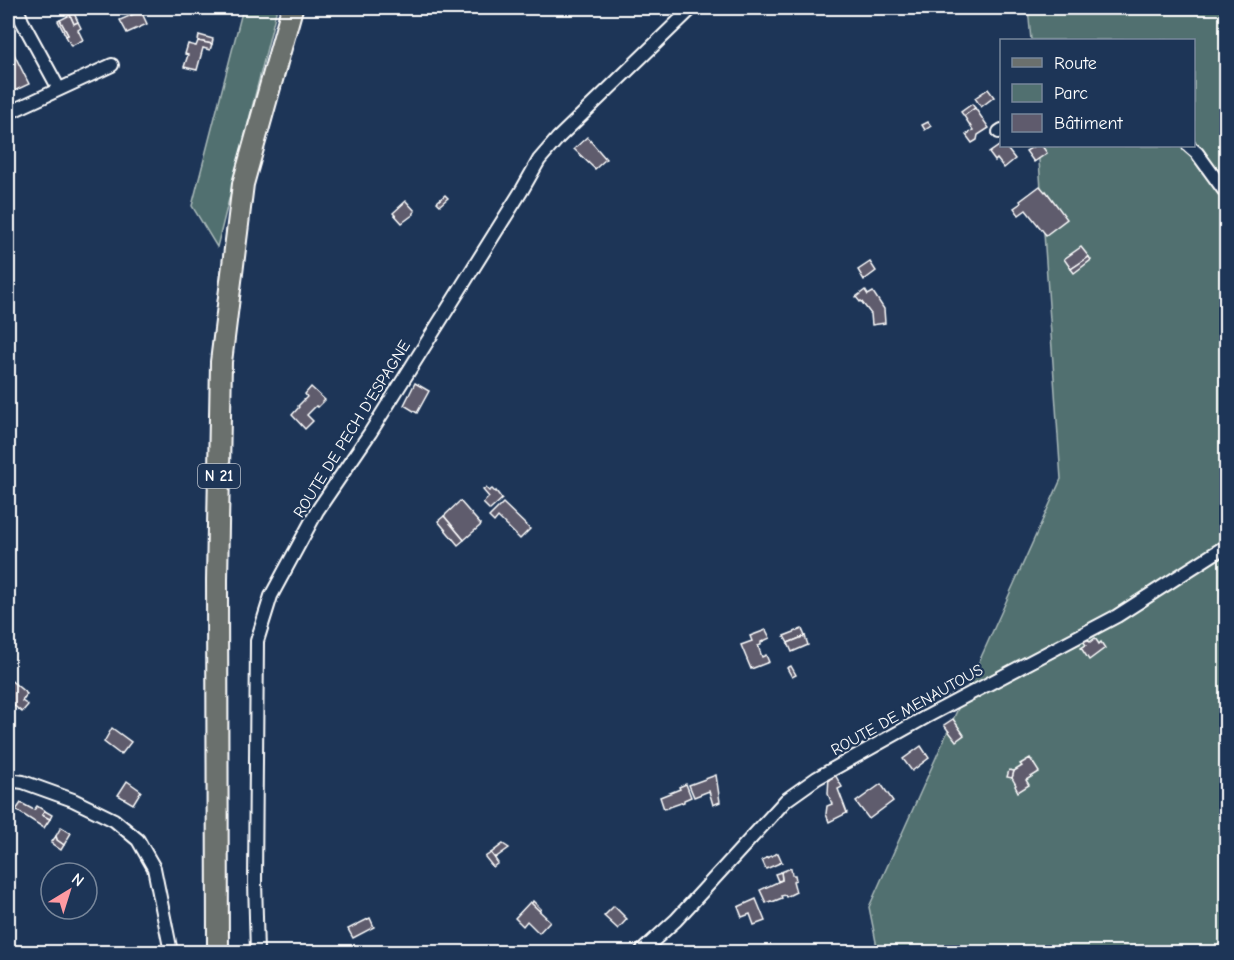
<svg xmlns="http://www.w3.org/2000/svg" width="1234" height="960" font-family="'Comic Neue',sans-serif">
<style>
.green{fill:#517070;stroke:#a8b8b8;stroke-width:1.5}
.building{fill:#5f5b6d;stroke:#fff;stroke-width:1.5}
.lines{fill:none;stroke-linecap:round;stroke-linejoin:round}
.minor-casing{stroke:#fff;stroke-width:16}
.primary-casing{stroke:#fff;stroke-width:24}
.minor{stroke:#1d3557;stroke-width:12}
.primary{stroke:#6b706d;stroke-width:20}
.labels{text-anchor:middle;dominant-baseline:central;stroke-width:4.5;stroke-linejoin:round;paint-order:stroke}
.shield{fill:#1d3557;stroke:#bbc2cd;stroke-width:1.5}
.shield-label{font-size:15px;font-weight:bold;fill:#fff}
.street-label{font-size:16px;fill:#fff;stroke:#1d3557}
</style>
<rect width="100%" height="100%" fill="#1d3557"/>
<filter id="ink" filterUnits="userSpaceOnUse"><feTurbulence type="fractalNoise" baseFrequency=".0167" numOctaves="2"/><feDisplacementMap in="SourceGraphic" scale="12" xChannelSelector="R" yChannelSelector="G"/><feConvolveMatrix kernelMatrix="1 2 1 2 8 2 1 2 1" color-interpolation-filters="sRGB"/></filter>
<g filter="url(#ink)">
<g class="green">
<polygon points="243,8 277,8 217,247 192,206"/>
<polygon points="1028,8 1226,8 1226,952 878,952 869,907 1061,479 1038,146 1194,146 1194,40 1031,40"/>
</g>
<g class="building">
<polygon points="141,11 147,24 127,33 120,20"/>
<polygon points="74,13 78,22 74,24 70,15"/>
<polygon points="70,15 74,24 78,22 81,28 78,30 83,40 71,46 66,36 68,35 60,20"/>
<polygon points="60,20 68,35 66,36 58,21"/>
<polygon points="199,35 213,39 212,44 198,41"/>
<polygon points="198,41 212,44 210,50 203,48 197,70 184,67 188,55 185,54 188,44 196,46"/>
<polygon points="10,46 29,84 14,91 8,77 8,47"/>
<polygon points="988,89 994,97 981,107 975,98"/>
<polygon points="972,104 975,108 964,116 961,112"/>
<polygon points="975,108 989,128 978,135 977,140 972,143 966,135 973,130 964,116"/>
<polygon points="928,122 931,126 925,130 922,125"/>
<polygon points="587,137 606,159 595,169 574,149"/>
<polygon points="1002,144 1002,146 1005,146 1015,159 1004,168 997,159 995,161 989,153"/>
<polygon points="1034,146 1042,146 1047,153 1034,162 1026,151"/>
<polygon points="1040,186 1045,192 1046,191 1067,219 1046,235 1026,210 1019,215 1014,208 1021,203 1020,201"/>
<polygon points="445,195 448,198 440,205 437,202"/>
<polygon points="406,201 415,211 413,213 414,214 402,223 393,213"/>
<polygon points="1081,247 1089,257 1071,269 1064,259"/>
<polygon points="1089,257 1091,260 1074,273 1071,269"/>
<polygon points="870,262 876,271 864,280 858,270"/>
<polygon points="865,290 868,295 873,292 884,309 885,323 872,325 871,314 861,301 860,302 856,297"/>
<polygon points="415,383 429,391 417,413 404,405"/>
<polygon points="311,387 325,400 318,407 316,406 307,415 313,421 305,429 292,415 299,407 298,406 307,397 305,394"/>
<polygon points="486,488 489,491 492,489 495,492 496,491 502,499 490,510 483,503 489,497 483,490"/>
<polygon points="460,501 481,525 464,540 444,516"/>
<polygon points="503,503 530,529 520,539 498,517 494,522 489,517"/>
<polygon points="444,516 464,540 458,545 438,521"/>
<polygon points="802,629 805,636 788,643 784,636"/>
<polygon points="766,630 770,638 761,642 761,645 758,646 762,657 766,655 769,662 751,669 741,645 752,641 750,636"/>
<polygon points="805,636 808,645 792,652 788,643"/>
<polygon points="1095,638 1099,644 1101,642 1105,648 1089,660 1081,648 1086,645 1083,641 1087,639 1090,642"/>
<polygon points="791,666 796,675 792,677 787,668"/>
<polygon points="8,678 27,694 22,701 28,705 22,712 8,701"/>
<polygon points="953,719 964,735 956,741 944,725"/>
<polygon points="112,728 131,742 121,755 104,742"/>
<polygon points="921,746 929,758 912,771 903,759"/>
<polygon points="1030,758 1039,772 1026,780 1029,785 1018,792 1015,786 1016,785 1012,778 1014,771 1022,766 1020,764"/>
<polygon points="1009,770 1014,771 1012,778 1007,777"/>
<polygon points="834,773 842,787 838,789 847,813 829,822 826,814 827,806 832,804 828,794 829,776"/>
<polygon points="716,775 720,802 713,805 709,791 694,797 689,785"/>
<polygon points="127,781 141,791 133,804 118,795"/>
<polygon points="686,784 691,797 684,800 684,802 664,809 660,797 680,789 679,787"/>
<polygon points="881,784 893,801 869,819 856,802"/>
<polygon points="21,803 34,810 37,806 45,811 42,815 50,819 44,828 16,810"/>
<polygon points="45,811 52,815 50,819 42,815"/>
<polygon points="61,827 71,833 64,845 57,840 56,836"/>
<polygon points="56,836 57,840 64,845 61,850 51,843"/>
<polygon points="503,844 509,848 495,858 491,853"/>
<polygon points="491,853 498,863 493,867 485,857"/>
<polygon points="778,853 782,862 766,869 762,860"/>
<polygon points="791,868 792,875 795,875 796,880 793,881 796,892 786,897 785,895 781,896 782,898 772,902 771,901 766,903 760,890 782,880 781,872"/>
<polygon points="781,872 782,880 778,881 775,874"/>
<polygon points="756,899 765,921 754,925 750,914 742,917 738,907"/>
<polygon points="533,901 541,909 539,911 531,904"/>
<polygon points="530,902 550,921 539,933 527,921 523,926 515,918"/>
<polygon points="614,906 627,919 618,929 604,916"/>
<polygon points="370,918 374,927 353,938 348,929"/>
</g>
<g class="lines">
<defs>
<g id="minor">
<polyline points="17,8 22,21 59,89"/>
<polyline points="8,113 112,65"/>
<polyline points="999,132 1002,130"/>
<polyline points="1189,146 1197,153 1226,193"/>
<polyline points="8,780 23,782 73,800 114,820 138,840 154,868 171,952"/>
<polyline points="257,952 255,882 257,641 271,596 317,511 370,433 522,190 539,160 558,138 692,8"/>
<polyline points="641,952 676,920 786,800 817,778 926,717 1117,616 1226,546"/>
</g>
<polyline id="primary" points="218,952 217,580 221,362 243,184 292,8"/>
</defs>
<use href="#minor" class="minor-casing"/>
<use href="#primary" class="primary-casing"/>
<use href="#minor" class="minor"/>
<use href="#primary" class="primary"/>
</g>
</g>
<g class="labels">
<rect class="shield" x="198" y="464" width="42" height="24" rx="4.5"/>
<g class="shield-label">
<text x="219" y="476">N 21</text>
</g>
<g class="street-label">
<text transform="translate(352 429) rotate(-58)">ROUTE DE PECH D'ESPAGNE</text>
<text transform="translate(907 710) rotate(-29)">ROUTE DE MENAUTOUS</text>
</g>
</g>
<rect width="1234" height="960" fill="none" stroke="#1d3557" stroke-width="30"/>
<rect x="15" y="15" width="1204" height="930" fill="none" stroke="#fff" stroke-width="2" filter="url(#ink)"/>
<rect x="1000" y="39" width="195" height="108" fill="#1d3557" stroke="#77869a" stroke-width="1.5"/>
<rect x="1012" y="58" width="30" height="9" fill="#6b706d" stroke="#77869a" stroke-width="1.5"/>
<text x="1054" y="69" font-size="18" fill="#ffffff">Route</text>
<rect x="1012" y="84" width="30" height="18" fill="#517070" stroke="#77869a" stroke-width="1.5"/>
<text x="1054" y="99" font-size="18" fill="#ffffff">Parc</text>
<rect x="1012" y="114" width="30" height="18" fill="#5f5b6d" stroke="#77869a" stroke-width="1.5"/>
<text x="1054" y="129" font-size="18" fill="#ffffff">Bâtiment</text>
<g transform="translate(69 891) rotate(38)"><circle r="28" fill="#1d3557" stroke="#77869a" stroke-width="1.5"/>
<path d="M0-4.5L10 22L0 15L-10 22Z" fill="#ff9aa2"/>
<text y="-9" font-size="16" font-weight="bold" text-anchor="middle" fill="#ffffff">N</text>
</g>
</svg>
